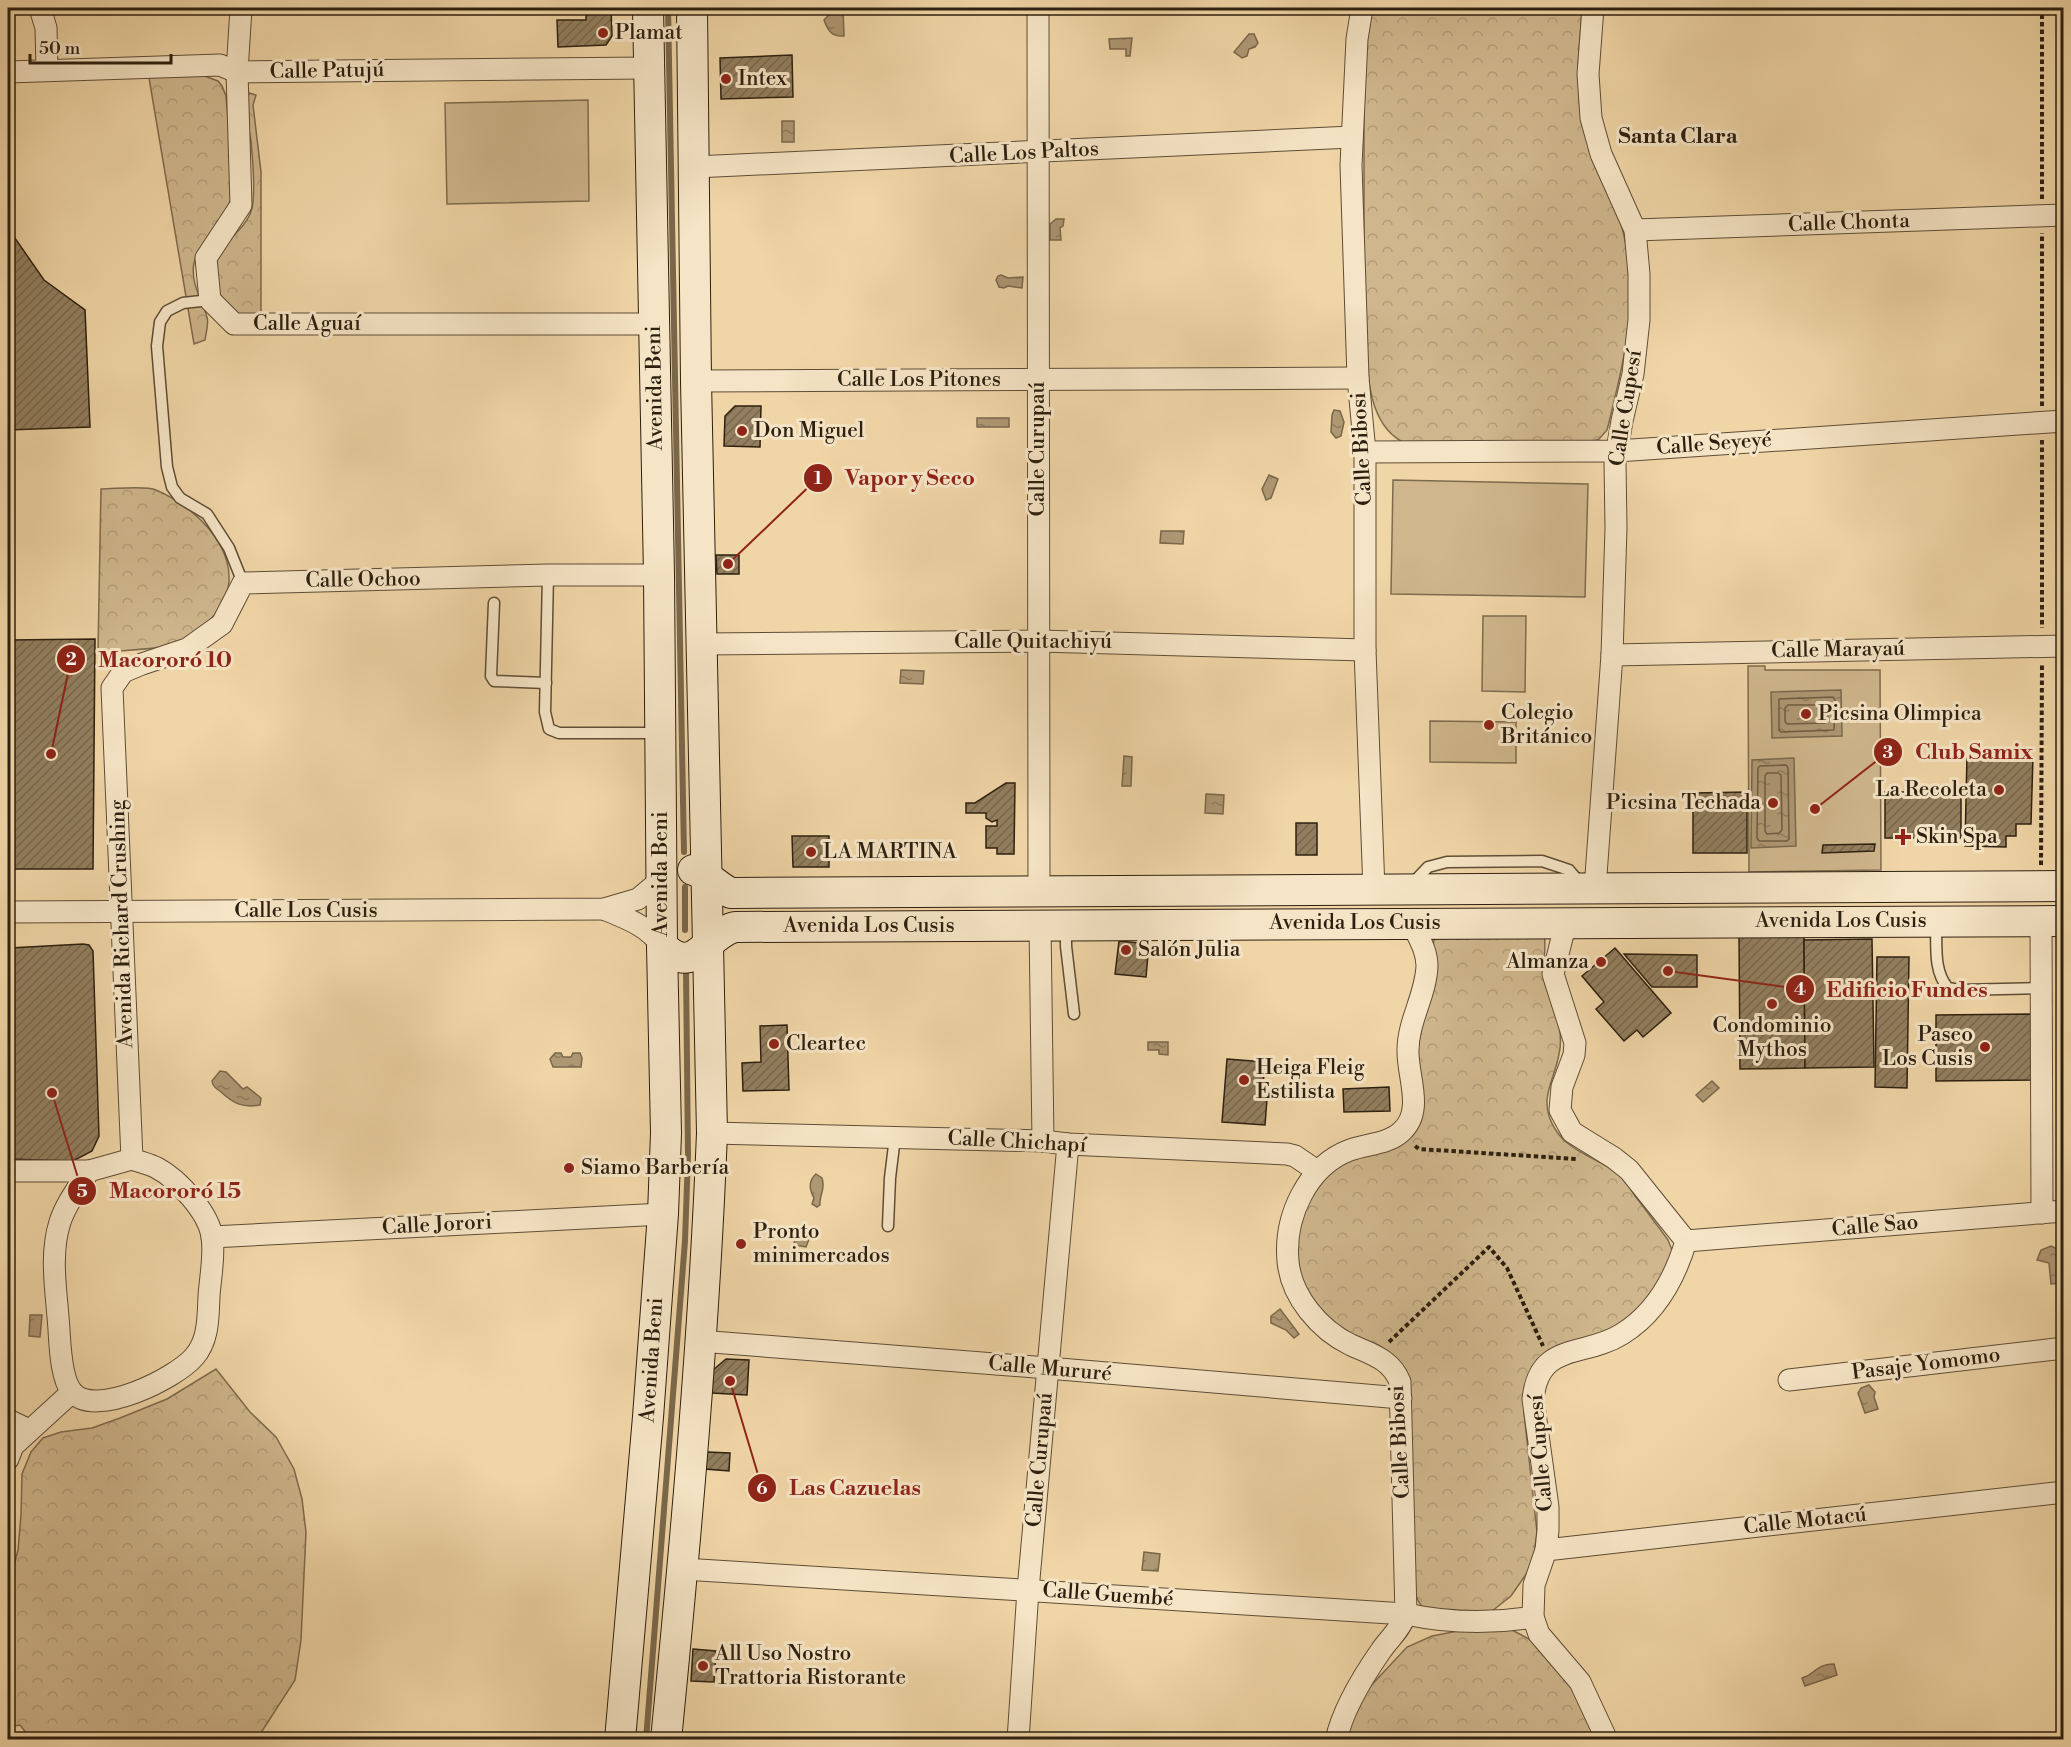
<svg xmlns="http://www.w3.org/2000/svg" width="2071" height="1747" font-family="'Libre Bodoni',serif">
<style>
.green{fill:#cfb68c;stroke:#7e6b4e;stroke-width:1.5}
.forest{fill:url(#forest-crowns);stroke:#7e6b4e;stroke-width:1.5}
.water{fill:url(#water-ripples);stroke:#7a674b;stroke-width:1.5}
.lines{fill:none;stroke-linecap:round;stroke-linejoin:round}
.shore{stroke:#6e5c42;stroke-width:1.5}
.stream{stroke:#7a674b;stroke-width:6}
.building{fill:url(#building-hatch);stroke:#2d2010;stroke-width:1.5}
.lane-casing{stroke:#5e4d36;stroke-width:13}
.street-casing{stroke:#5e4d36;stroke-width:23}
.secondary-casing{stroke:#2d2010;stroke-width:32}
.path{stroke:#2d2010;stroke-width:4;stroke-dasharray:4.5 3;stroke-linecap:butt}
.lane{stroke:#f5e4c5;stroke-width:10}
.street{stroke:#f5e4c5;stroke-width:21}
.secondary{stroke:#f5e4c5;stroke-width:30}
.poi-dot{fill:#8f2418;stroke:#f5e4c5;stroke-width:2}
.labels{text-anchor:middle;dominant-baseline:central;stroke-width:6;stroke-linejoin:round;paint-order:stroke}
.poi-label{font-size:21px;fill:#2d2010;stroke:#f5e4c5;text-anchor:start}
.street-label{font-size:21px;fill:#2d2010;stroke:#f5e4c5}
.neighbourhood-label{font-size:22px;font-weight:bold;fill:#2d2010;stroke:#f5e4c5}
.leader{fill:none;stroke:#8f2418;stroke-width:2}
.callout-dot{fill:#8f2418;stroke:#f5e4c5;stroke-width:2}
.mark-label{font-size:18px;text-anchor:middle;font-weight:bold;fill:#fff}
.callout-label{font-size:22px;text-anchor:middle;font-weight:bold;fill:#8f2418;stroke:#f5e4c5;stroke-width:6;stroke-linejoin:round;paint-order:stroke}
</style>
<defs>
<pattern id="forest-crowns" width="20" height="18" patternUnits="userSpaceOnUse" patternTransform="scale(1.5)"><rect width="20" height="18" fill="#cfb68c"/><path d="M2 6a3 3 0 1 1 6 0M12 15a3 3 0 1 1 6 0" fill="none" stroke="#b29c78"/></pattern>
<pattern id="water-ripples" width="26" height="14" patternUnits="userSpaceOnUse" patternTransform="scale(1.5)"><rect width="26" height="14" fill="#ae9773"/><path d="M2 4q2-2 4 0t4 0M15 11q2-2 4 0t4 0" fill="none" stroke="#8e7b5d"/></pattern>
<pattern id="building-hatch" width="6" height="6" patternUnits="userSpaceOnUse" patternTransform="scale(1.5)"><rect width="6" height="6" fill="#927e5e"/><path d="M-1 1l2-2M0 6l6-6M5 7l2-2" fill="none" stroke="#78674c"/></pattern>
</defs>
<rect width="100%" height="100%" fill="#f0d5a6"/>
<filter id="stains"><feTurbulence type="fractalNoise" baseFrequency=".00333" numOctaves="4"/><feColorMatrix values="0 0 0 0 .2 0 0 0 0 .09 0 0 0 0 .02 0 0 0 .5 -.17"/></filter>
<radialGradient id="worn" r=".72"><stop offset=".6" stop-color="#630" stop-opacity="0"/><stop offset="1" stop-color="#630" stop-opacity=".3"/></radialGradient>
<g class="green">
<polygon points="588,100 589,201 447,204 445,103"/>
<polygon points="1393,480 1588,484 1585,597 1391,594"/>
<polygon points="1483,616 1526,616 1525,692 1482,691"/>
<polygon points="1748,666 1765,666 1765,670 1880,670 1881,870 1749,872"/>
<polygon points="1430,721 1516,722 1516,763 1430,762"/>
</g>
<g class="forest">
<path d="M1372,8H1582C1581,41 1574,74 1582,107C1595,158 1622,207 1628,259C1636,318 1621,374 1607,430L1599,439L1583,445L1407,444C1368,428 1368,375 1364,339V114L1366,45Z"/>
<path d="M148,72L199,74L218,81L222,86L226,96L234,189C231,202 226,213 219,223C209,237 198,246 194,263C190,283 202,299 207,317C209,323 206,333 205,340L194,344Z"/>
<path d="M249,93L256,95L253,105L261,172V318C252,317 242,317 234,313C217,303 211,272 219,255C229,235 251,226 253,202C255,183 253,162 251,142C249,125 243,110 249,93Z"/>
<path d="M101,489C115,489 145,485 156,490C206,511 259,572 209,621C201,630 191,638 180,643C166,649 125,650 107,652L98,651Z"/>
<path d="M1544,933C1547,949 1542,963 1544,979C1545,988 1550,996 1553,1005C1559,1021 1563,1037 1559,1054C1554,1083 1537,1099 1555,1129C1569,1152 1598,1158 1618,1174C1625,1179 1630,1188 1635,1196C1646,1210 1657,1225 1668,1240L1672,1250L1670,1262L1656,1288L1636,1312L1525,1389L1524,1413L1537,1532L1534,1555L1529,1570L1511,1596L1492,1611L1450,1614L1422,1607L1416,1597L1396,1362L1380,1346L1343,1331L1312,1301L1299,1271L1295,1248L1305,1206L1328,1174L1345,1162L1401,1142L1434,940L1438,934Z"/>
<polygon points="216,1369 250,1412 276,1437 294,1469 302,1499 306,1532 301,1640 295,1680 257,1739 31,1739 20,1725 8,1727 8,1588 18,1550 21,1515 22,1474 31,1452 43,1438 61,1432 92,1428 120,1418 167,1399"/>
<polygon points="1510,1629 1535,1642 1572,1688 1598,1740 1342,1740 1366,1691 1407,1647 1432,1636 1458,1631"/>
</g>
<g class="water">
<path d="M836,8H843L844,36C832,37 828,31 824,20Z"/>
<polygon points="1249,34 1254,34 1258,43 1255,47 1249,49 1247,56 1242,58 1234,52"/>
<polygon points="1132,38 1130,56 1126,56 1126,49 1110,49 1109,39"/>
<rect x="782" y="121" width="12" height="21"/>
<polygon points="1056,219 1064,219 1063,226 1060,228 1061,240 1050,240 1050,224"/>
<polygon points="1001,275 1008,278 1023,277 1022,288 1008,286 1004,288 999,287 996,280 998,276"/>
<polygon points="1334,410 1340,411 1344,422 1341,436 1336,438 1331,432 1332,415"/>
<rect x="977" y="418" width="32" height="9"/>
<polygon points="1269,475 1278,479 1271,498 1266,500 1262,489"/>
<polygon points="1161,531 1184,531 1183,544 1160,543"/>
<polygon points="901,670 924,671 923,684 900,683"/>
<polygon points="1841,690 1842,736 1772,738 1771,692"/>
<polygon points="1124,756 1132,757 1131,786 1122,786"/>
<polygon points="1794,758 1796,846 1751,848 1752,760"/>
<polygon points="1206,794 1224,795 1223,814 1205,813"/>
<polygon points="1148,1042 1168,1042 1168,1055 1159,1054 1159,1050 1148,1050"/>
<polygon points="555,1053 561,1053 563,1057 571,1057 573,1053 580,1053 582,1058 581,1067 553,1067 550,1059"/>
<path d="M220,1071L226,1072L243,1089L247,1087L261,1098L260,1105C243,1108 234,1104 221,1092C216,1088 213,1087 212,1081Z"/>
<polygon points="1712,1081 1719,1088 1703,1102 1696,1095"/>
<path d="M816,1174L822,1178C826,1189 819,1195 820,1205L817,1207L812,1204L814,1198C809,1189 808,1181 816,1174Z"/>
<polygon points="796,1229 807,1229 811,1234 806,1247 794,1245"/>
<polygon points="2051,1246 2059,1250 2061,1254 2063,1283 2051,1284 2049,1263 2037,1260 2041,1250"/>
<polygon points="1280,1309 1299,1334 1294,1338 1286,1330 1271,1323 1271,1316"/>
<polygon points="30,1315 42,1315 40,1337 29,1336"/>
<polygon points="1869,1385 1875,1392 1874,1397 1878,1409 1865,1413 1858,1393 1861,1388"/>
<polygon points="1144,1552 1160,1554 1158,1571 1142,1570"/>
<path d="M1834,1664L1837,1675L1805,1686L1802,1678C1817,1674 1813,1665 1834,1664Z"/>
</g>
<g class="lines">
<g class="shore">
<polygon points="1833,697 1835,700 1834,730 1781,732 1779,730 1779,699"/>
<polygon points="1788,705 1826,705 1827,707 1828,721 1825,723 1787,724 1785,721 1785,708"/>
<polygon points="1786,765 1788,768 1789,839 1787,841 1759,841 1757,838 1758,768 1760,766"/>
<polygon points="1767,773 1778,773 1781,775 1782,830 1779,833 1767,834 1765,831 1765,776"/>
</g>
<g class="stream">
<polyline points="668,8 684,852"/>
<polyline points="685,887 685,930"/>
<polyline points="646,1740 685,1241 688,1155 686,970"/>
</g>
</g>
<g class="building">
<polygon points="586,8 611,8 612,36 606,45 558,47 557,20 586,20"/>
<polygon points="792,55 793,97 721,99 720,58"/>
<polygon points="8,220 10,231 44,280 85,310 90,427 8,430"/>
<polygon points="735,406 761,406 760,447 724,446 725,416"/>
<polygon points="716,555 739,555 739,574 717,574"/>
<polygon points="95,639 93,869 8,869 8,640"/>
<polygon points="1967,755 2033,756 2031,824 2016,824 2016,836 2006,836 2006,847 1965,846"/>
<polygon points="1006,783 1015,783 1014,854 997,854 997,848 986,848 986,826 997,826 997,820 992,822 986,818 986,813 966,813 966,803 975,803"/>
<polygon points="1747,792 1747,853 1693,853 1693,793"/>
<rect x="1885" y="792" width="76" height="46"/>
<rect x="1296" y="823" width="21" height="32"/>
<polygon points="792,836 829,836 829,867 793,867"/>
<polygon points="1875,844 1874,851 1822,853 1823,845"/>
<polygon points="1804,934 1805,1068 1740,1069 1739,935"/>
<polygon points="1872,939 1874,1067 1805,1068 1804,940"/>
<polygon points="1119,941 1149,944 1146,977 1115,974"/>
<polygon points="83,944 89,945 93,951 99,1136 92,1151 73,1161 8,1159 8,1050 14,1049 10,948"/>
<polygon points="1615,948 1671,1013 1643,1037 1637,1030 1624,1041 1596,1009 1604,1002 1582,976"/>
<polygon points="1624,954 1697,955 1697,987 1652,987"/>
<polygon points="1877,957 1909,957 1907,1088 1875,1087"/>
<polygon points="8,960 10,1046 8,1047"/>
<polygon points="2034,1014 2034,1080 1936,1081 1936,1015"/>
<polygon points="787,1025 789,1090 743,1091 742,1063 761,1062 760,1026"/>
<polygon points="1227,1059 1265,1062 1262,1098 1267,1099 1265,1125 1222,1122"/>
<polygon points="1389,1087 1390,1111 1344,1112 1343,1089"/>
<polygon points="726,1359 749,1360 747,1395 712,1393 713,1370"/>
<polygon points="707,1452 730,1453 729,1471 705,1469"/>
<polygon points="693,1649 716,1651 714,1682 691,1681"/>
</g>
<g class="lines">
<defs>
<g id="lane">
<polyline points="210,300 183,303 167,311 160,322 157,346 167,467 172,487 180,498 207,514 229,548 243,583"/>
<polyline points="548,575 545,712 549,729 559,733 658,733"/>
<polyline points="494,603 491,676 494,681 546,683"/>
<polyline points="1412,884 1428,867 1447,862 1542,861 1569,870 1581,884"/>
<path d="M1936,924C1937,945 1933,971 1948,988L1960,990L2042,988"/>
<polyline points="1066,929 1066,946 1074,1014"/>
<polyline points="888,1226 890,1178 895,1137"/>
</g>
<g id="street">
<polyline points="40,8 46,28 47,70"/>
<polyline points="241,8 237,72 241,205 206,258 210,300 234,324 653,324"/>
<polyline points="1038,8 1039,891"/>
<polyline points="1362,8 1357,39 1351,165 1358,378 1365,452 1365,650 1374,890"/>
<polyline points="1593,8 1588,74 1591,118 1601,154 1635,230 1639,274 1639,320 1633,374 1622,421 1615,462 1616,528 1612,655 1595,889"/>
<polyline points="8,72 220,65 237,72 648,68"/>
<polyline points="695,167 1352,137"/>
<polyline points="1635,230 2064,215"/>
<polyline points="696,381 1358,378"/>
<polyline points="1365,452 1617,451 2064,421"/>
<polyline points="701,644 1039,641 1365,650"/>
<polyline points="1612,655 2064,646"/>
<path d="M604,909C627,919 647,925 662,946"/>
<polyline points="8,912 604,909 638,899 662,879"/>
<polyline points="2041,921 2042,1213"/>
<path d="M1566,922L1553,974L1575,1043L1574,1055L1562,1087L1560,1110L1572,1132L1614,1158L1629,1170L1686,1241C1675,1278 1656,1313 1622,1334C1584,1358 1539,1341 1533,1399L1548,1507V1530L1546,1550L1534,1585L1533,1617L1539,1634L1580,1682L1607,1740"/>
<polyline points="1040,925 1043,1141"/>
<polyline points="712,1133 1043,1141 1068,1144 1287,1154 1295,1156 1317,1171"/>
<polyline points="132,1159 112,688 123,672 142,664 187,649 222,624 243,583 548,575 659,575"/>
<path d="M132,1159C140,1162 150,1164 157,1168C178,1179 209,1213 212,1237C215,1255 210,1279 209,1296C208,1317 209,1340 194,1357C176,1378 95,1419 72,1392C61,1379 60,1346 59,1330C57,1295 49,1256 60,1222C66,1203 79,1187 89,1171Z"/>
<polyline points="8,1171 89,1171"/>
<polyline points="212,1237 663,1214"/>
<polyline points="1686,1241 2064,1211"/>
<polyline points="699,1341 1048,1368 1401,1398"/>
<polyline points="1789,1380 2064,1348"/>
<polyline points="8,1420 29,1430"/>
<polyline points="8,1459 13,1446 72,1392"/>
<polyline points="1546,1550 2064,1492"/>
<path d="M683,1569L1406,1614C1448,1623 1490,1624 1533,1617"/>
<polyline points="1018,1740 1028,1590 1068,1144"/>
<path d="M1336,1740C1343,1709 1362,1678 1380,1652C1390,1637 1399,1632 1406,1614L1400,1382C1391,1359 1371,1354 1351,1345C1320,1330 1291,1297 1288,1261C1284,1217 1307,1166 1350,1150C1366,1144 1388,1144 1401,1132C1425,1111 1407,1076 1408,1050C1408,1021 1426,995 1427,966C1427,950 1418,937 1412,923"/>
</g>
<g id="secondary">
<path d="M693,870C708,874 717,887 731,893L2064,886"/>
<path d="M662,946C696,978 704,935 735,927L2064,921"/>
<polyline points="620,1740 648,1417 663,1214 666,1133 662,946 659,575 648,8"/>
<path d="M666,1740C686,1538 704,1335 712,1133L696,381L692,8"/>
</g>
</defs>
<use href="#lane" class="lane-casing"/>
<use href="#street" class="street-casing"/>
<use href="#secondary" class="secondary-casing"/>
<g class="path">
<polyline points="2042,199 2042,8"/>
<polyline points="2042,406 2042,233"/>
<polyline points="2042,440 2042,628"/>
<polyline points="2041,865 2042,665"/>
<polyline points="1415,1146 1419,1149 1577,1159"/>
<polyline points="1389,1342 1489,1247 1507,1268 1543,1346"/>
</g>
<use href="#lane" class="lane"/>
<use href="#street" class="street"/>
<use href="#secondary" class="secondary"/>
</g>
<g class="poi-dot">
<circle cx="603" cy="33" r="6"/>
<circle cx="726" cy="79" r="6"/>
<circle cx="742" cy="431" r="6"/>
<circle cx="1806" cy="714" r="6"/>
<circle cx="1489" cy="725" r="6"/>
<circle cx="1999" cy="790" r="6"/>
<circle cx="1773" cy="803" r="6"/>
<path d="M1900 828h6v6h6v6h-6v6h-6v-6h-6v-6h6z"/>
<circle cx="811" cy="852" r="6"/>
<circle cx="1126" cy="950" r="6"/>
<circle cx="1601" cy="962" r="6"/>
<circle cx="1772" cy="1004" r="6"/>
<circle cx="774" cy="1044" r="6"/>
<circle cx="1985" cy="1047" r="6"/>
<circle cx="1244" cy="1080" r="6"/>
<circle cx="569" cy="1168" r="6"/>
<circle cx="741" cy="1244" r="6"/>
<circle cx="703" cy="1666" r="6"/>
</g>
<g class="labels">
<g class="poi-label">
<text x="615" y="33">Plamat</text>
<text x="738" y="79">Intex</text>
<text x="754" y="431">Don Miguel</text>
<text x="1501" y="713">Colegio<tspan x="1501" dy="24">Británico</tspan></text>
<text x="1818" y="714">Picsina Olimpica</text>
<text x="1987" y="790" text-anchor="end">La Recoleta</text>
<text x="1761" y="803" text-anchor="end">Picsina Techada</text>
<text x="1916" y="837">Skin Spa</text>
<text x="823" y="852">LA MARTINA</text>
<text x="1138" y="950">Salón Julia</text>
<text x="1589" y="962" text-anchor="end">Almanza</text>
<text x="1772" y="1026" text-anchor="middle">Condominio<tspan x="1772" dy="24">Mythos</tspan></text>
<text x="1973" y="1035" text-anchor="end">Paseo<tspan x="1973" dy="24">Los Cusis</tspan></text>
<text x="786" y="1044">Cleartec</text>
<text x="1256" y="1068">Heiga Fleig<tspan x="1256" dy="24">Estilista</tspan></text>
<text x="581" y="1168">Siamo Barbería</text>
<text x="753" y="1232">Pronto<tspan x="753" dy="24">minimercados</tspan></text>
<text x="715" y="1654">All Uso Nostro<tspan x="715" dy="24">Trattoria Ristorante</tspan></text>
</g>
<g class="street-label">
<text transform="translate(327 71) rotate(-1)">Calle Patujú</text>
<text transform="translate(1024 153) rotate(-3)">Calle Los Paltos</text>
<text transform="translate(1849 223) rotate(-2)">Calle Chonta</text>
<text x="307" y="324">Calle Aguaí</text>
<text x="919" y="380">Calle Los Pitones</text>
<text transform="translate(655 388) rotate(-91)">Avenida Beni</text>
<text transform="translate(1626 408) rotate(-81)">Calle Cupesí</text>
<text transform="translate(1714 444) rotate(-4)">Calle Seyeyé</text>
<text transform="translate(1038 449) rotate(-90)">Calle Curupaú</text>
<text transform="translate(1362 449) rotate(-93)">Calle Bibosi</text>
<text transform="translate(363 580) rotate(-1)">Calle Ochoo</text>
<text x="1033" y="642">Calle Quitachiyú</text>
<text transform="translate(1838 650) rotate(-1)">Calle Marayaú</text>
<text transform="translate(661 874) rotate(-90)">Avenida Beni</text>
<text x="306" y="911">Calle Los Cusis</text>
<text x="1841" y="921">Avenida Los Cusis</text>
<text x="1355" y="923">Avenida Los Cusis</text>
<text transform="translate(122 924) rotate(-92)">Avenida Richard Crushing</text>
<text x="869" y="926">Avenida Los Cusis</text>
<text transform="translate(1017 1142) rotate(3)">Calle Chichapí</text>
<text transform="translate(437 1225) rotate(-3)">Calle Jorori</text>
<text transform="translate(1875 1226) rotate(-5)">Calle Sao</text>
<text transform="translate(652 1360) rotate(-86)">Avenida Beni</text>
<text transform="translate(1926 1364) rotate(-7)">Pasaje Yomomo</text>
<text transform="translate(1050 1369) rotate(5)">Calle Mururé</text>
<text transform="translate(1400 1442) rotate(-93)">Calle Bibosi</text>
<text transform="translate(1541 1453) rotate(-95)">Calle Cupesí</text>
<text transform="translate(1040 1460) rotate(-85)">Calle Curupaú</text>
<text transform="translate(1805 1521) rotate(-6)">Calle Motacú</text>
<text transform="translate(1108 1595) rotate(4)">Calle Guembé</text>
</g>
<g class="neighbourhood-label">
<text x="1678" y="136">Santa Clara</text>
</g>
</g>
<path class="leader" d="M728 564L818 478M51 754L71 659M1815 809L1888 752M1668 971L1800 989M52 1093L82 1191M730 1381L762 1488"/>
<g class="callout-dot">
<circle cx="728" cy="564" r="6"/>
<circle cx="51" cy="754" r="6"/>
<circle cx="1815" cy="809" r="6"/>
<circle cx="1668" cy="971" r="6"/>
<circle cx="52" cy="1093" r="6"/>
<circle cx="730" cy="1381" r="6"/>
<circle cx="818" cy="478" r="15"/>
<circle cx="71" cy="659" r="15"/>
<circle cx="1888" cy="752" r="15"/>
<circle cx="1800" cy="989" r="15"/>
<circle cx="82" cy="1191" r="15"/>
<circle cx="762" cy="1488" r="15"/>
</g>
<g class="mark-label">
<text x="818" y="484">1</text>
<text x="71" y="665">2</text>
<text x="1888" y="758">3</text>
<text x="1800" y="995">4</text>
<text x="82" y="1197">5</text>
<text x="762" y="1494">6</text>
</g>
<g class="callout-label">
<text x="910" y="485">Vapor y Seco</text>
<text x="165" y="667">Macororó 10</text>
<text x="1974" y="759">Club Samix</text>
<text x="1907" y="997">Edificio Fundes</text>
<text x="175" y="1198">Macororó 15</text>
<text x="855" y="1495">Las Cazuelas</text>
</g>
<rect width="2071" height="1747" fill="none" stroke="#f0d5a6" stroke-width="30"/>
<rect x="9" y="9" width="2053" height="1729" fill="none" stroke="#2d2010" stroke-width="3"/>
<rect x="15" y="15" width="2041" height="1717" fill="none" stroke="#2d2010" stroke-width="1.5"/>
<path d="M30 54v9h141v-9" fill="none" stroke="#2d2010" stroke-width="3"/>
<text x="39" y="54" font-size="18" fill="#2d2010" stroke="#f5e4c5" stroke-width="4.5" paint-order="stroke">50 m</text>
<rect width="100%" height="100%" filter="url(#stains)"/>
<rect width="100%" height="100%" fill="url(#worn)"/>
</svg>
